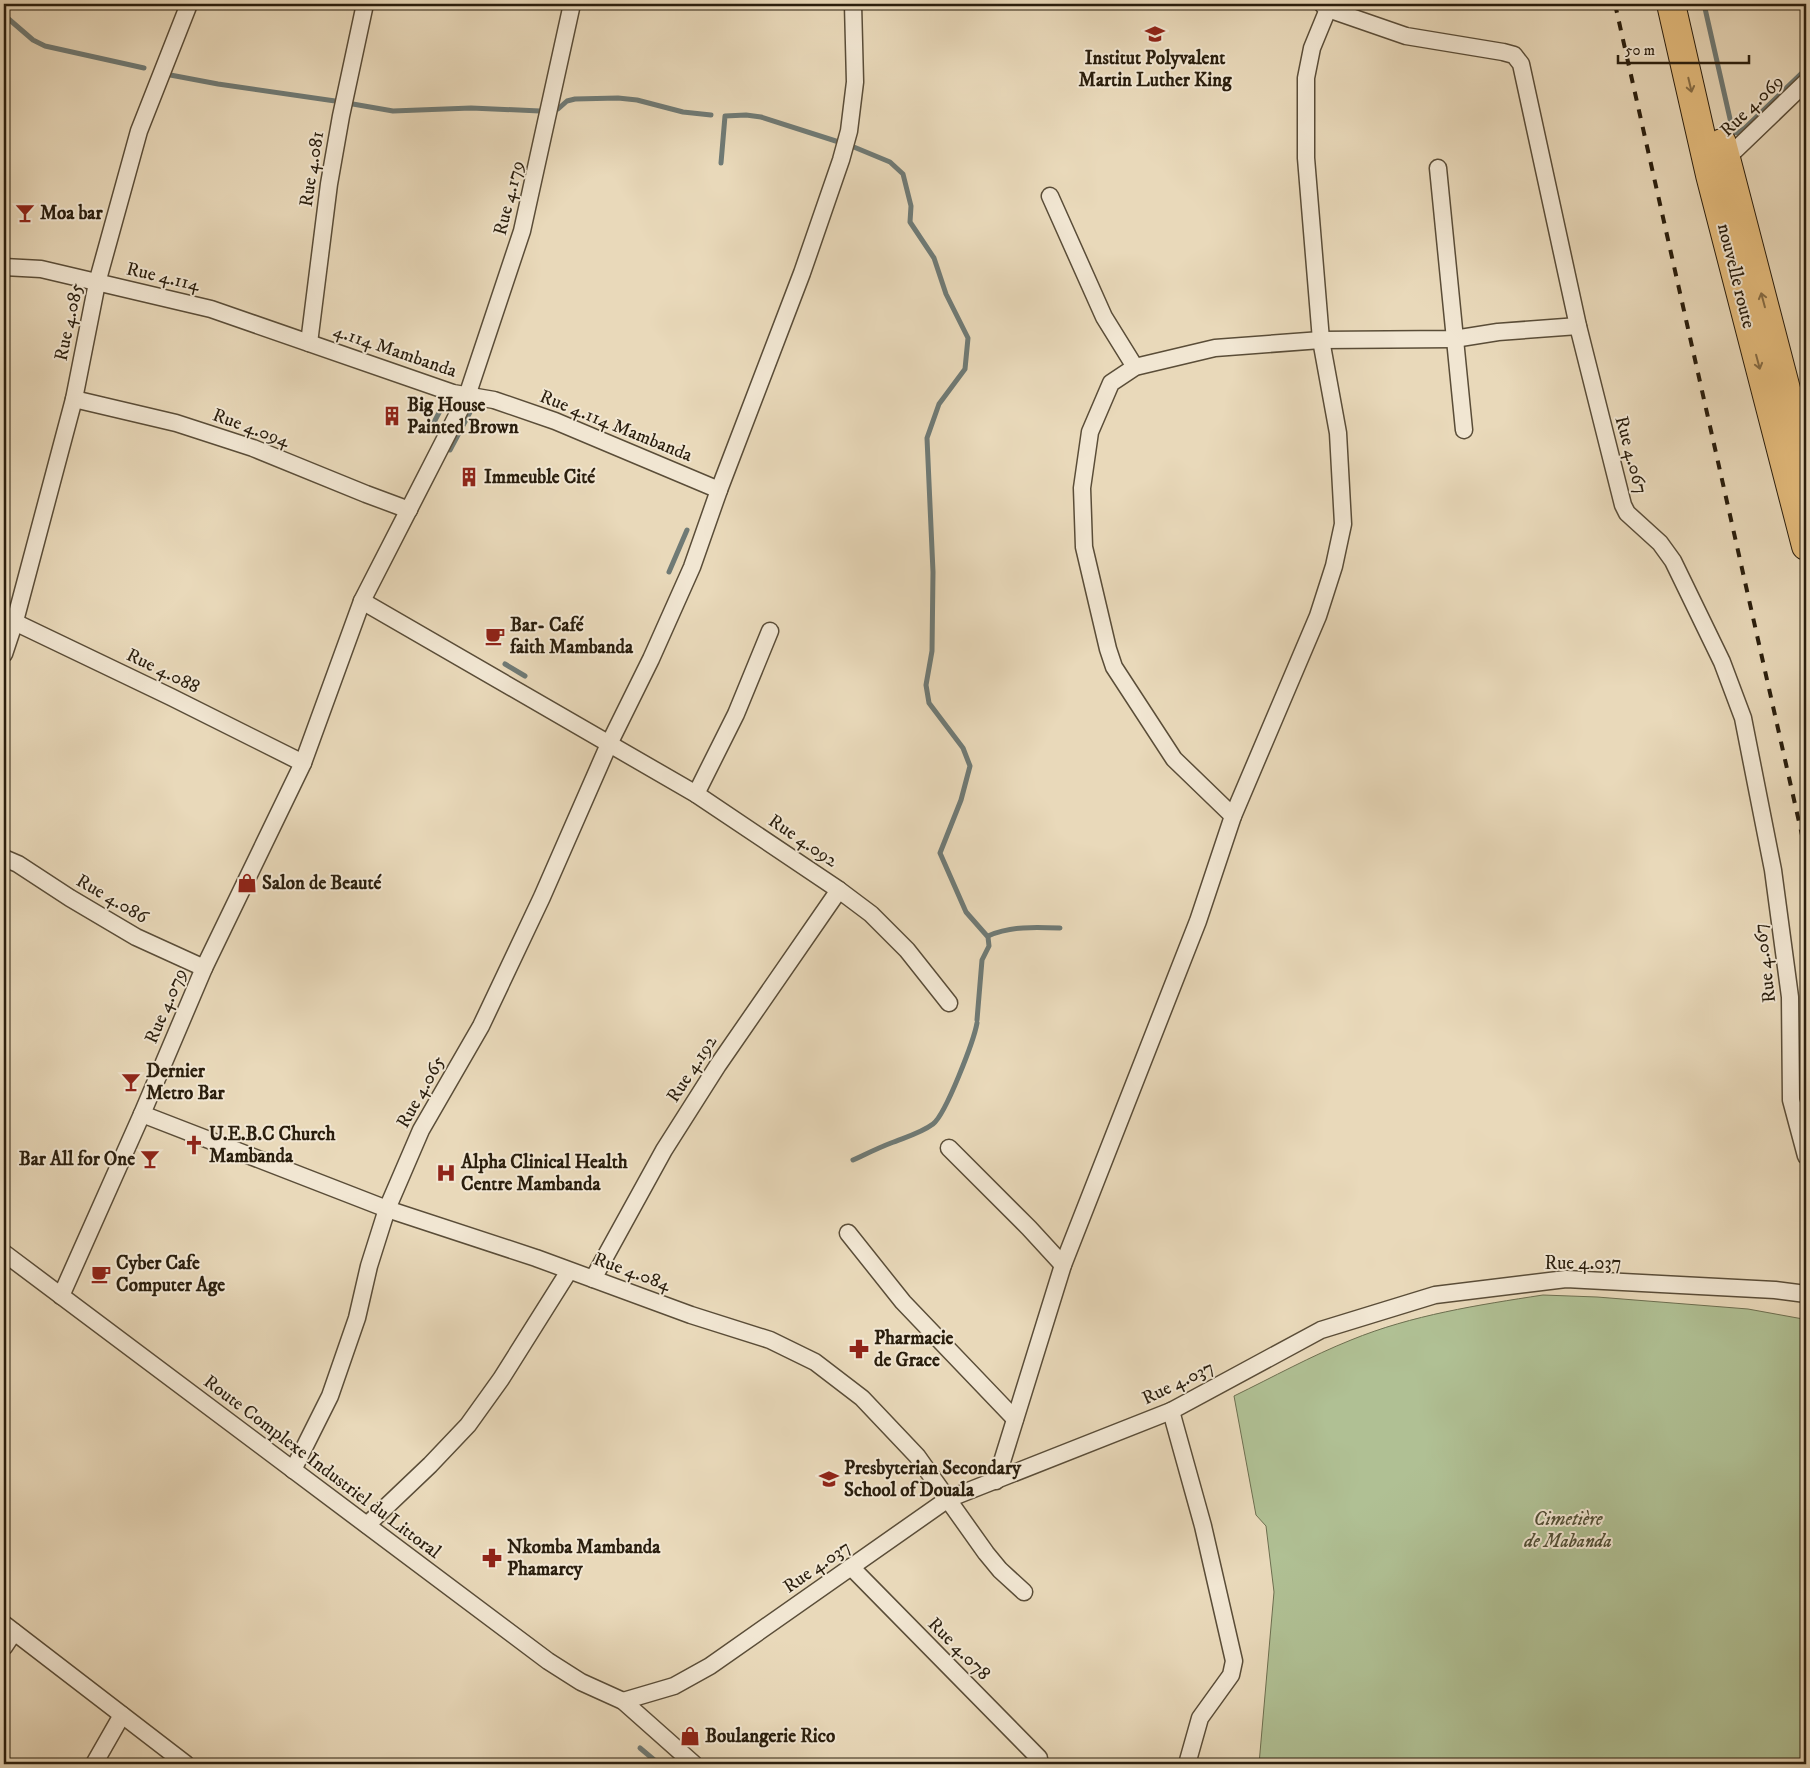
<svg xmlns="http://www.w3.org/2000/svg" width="1810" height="1768" font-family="'IM FELL DW Pica',serif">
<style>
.green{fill:#b0c094;stroke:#6d6f50}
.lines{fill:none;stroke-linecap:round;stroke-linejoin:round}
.stream{stroke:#6f7a75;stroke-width:5}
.street-casing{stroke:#5a4d38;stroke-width:19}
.highway-casing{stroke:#2a1e0d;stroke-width:30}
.street{stroke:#f1e6d2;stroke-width:16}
.highway{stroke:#e4bc7d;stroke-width:28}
.rail{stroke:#2a1e0d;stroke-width:4;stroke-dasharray:9 9;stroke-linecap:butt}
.oneway{stroke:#876d45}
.labels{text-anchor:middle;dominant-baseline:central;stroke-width:4;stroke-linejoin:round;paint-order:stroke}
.poi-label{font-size:19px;font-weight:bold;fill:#2a1e0d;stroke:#f1e6d2;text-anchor:start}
.street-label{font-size:19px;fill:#2a1e0d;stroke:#f1e6d2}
.park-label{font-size:19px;font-style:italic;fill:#524f36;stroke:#f1e6d2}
</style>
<rect width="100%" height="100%" fill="#e9d9ba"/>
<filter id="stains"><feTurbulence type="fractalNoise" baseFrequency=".004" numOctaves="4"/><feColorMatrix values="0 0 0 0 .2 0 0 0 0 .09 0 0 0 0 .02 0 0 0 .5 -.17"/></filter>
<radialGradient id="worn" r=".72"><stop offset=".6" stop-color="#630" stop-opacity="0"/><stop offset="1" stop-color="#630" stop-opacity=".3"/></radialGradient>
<path class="green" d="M1543,1295L1597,1297L1748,1309L1803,1319L1806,1322V1764H1259L1274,1592L1266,1526L1256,1515L1234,1396C1273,1377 1311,1356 1351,1340C1412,1315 1478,1305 1543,1295Z"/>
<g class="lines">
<g class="stream">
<polyline points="1704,4 1733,132 1738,133 1745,128 1806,69"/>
<polyline points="4,15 33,40 45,46 144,68"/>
<polyline points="165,74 218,84 342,102"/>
<polyline points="347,103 393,111 471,108 540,111"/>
<polyline points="558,109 567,101 575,99 618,98 637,100 683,112 711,115"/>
<polyline points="849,145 890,162 903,174 911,206 910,222 934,258 946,294 968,338 965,369 939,404 927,438 933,572 932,651 926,685 929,703 963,748 970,766 961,800 940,853 966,912 988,937 989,946 982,960 977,1020"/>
<polyline points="721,163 725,116 746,115 761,117 842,143"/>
<polyline points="433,424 448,396 446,395"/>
<polyline points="450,450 477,399"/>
<polyline points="669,572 687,530"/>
<polyline points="505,664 525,676"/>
<path d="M988,936C1011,926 1035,927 1060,928"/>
<path d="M853,1160C866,1154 878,1148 891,1143C906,1137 921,1133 933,1124C946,1114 974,1040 977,1023"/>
<polyline points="640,1748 659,1764"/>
</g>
<defs>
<g id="street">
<polyline points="1322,4 1328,9 1406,36 1503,52 1514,55 1521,64 1578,326 1623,505 1627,513 1660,543 1673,561 1722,662 1743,718 1773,870 1790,997 1791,1100 1806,1156"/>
<polyline points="1726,159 1806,82"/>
<polyline points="1438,168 1464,430"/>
<polyline points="1050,196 1104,317 1135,367"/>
<polyline points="4,267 41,269 211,309 453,393 494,400 555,421 719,490"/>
<polyline points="309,343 329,184 341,116 365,4"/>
<polyline points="74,399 176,423 253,448 366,494 409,510"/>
<polyline points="362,601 696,794 839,890 871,914 907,950 949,1003"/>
<polyline points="4,617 171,697 303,763"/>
<polyline points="4,654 15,621 74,399 97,283 139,131 189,4"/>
<polyline points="696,794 736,714 770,631"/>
<polyline points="1233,816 1174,759 1114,667 1108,649 1084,547 1082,488 1090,432 1111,383 1135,367 1215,348 1321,340 1454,339 1498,332 1578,326"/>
<polyline points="4,858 18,864 70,898 136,937 204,968"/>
<polyline points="142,1114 387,1209 536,1258 691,1315 770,1340 815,1362 862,1398 917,1456 986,1553 1000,1570 1024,1592"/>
<polyline points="949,1148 1029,1228 1063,1265"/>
<polyline points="848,1233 903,1302 1015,1419"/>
<polyline points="4,1253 548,1661 581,1682 623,1701 694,1764"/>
<polyline points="593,1279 664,1150 718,1065 839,890"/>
<polyline points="61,1296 142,1114 204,968 303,763 362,601 467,396 522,231 572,4"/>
<polyline points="1171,1411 1203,1526 1234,1661 1231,1675 1200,1718 1187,1764"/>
<polyline points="293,1470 330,1396 357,1318 369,1266 387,1209 421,1130 481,1026 542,897 609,744 651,659 692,567 719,490 802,273 841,160 849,131 855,82 853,4"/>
<polyline points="996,1481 1063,1265 1198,921 1233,816 1318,616 1334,566 1343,524 1338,433 1321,340 1306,158 1306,78 1312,48 1328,9"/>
<polyline points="367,1525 430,1465 468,1425 501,1379 569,1271"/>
<polyline points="851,1567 1039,1758"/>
<polyline points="4,1624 186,1764"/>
<polyline points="4,1647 14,1632"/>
<polyline points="623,1701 674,1686 710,1666 948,1499 1171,1411 1321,1330 1435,1295 1566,1279 1775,1290 1806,1294"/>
<polyline points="94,1764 122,1715"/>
</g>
<g id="highway">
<polyline points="1671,4 1710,175 1806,546"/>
<polyline points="1722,143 1806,466"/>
</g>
</defs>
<use href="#street" class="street-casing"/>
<use href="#highway" class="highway-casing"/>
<use href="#street" class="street"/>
<use href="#highway" class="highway"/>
<polyline class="rail" points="1615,4 1806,853"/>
</g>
<defs><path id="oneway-shaft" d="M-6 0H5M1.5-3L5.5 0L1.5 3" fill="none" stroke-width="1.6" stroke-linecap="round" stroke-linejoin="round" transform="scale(1.25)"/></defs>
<g class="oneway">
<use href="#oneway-shaft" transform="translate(1690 85) rotate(77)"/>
<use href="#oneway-shaft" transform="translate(1763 300) rotate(-105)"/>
<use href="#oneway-shaft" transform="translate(1758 362) rotate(75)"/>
</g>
<defs>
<symbol id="school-bare" viewBox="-9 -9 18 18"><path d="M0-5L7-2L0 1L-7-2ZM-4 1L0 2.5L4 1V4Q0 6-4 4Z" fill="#8f2418" stroke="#f1e6d2" stroke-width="2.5" paint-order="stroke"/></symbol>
<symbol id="bar-bare" viewBox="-9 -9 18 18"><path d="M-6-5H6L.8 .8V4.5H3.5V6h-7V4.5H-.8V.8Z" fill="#8f2418" stroke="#f1e6d2" stroke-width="2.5" paint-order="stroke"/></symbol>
<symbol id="building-bare" viewBox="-9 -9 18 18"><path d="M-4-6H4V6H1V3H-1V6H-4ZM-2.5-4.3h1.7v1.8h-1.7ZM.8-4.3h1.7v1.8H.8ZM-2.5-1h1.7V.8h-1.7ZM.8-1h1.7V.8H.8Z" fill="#8f2418" stroke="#f1e6d2" stroke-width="2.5" paint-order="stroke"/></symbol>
<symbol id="cafe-bare" viewBox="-9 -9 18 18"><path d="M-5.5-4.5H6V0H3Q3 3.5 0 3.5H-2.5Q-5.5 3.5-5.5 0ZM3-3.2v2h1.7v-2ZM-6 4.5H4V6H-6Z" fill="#8f2418" stroke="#f1e6d2" stroke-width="2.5" paint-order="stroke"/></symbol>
<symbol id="shop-bare" viewBox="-9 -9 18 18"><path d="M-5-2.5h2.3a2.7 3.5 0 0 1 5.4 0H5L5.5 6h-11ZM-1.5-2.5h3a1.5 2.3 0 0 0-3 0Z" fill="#8f2418" stroke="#f1e6d2" stroke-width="2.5" paint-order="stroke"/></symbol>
<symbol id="church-bare" viewBox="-9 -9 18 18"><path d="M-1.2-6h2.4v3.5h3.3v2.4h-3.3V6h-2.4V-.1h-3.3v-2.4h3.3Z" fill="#8f2418" stroke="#f1e6d2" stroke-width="2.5" paint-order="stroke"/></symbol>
<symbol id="hospital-bare" viewBox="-9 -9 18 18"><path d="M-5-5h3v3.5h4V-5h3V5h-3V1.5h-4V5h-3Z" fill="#8f2418" stroke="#f1e6d2" stroke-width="2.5" paint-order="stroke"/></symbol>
<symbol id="pharmacy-bare" viewBox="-9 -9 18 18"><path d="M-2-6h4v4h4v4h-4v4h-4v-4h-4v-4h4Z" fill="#8f2418" stroke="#f1e6d2" stroke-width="2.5" paint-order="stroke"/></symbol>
</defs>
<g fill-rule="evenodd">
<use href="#school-bare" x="1141" y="20" width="28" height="28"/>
<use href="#bar-bare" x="11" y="199" width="28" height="28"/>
<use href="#building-bare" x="378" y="402" width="28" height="28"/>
<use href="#building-bare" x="455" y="463" width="28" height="28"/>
<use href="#cafe-bare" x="481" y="622" width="28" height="28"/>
<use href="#shop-bare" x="233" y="869" width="28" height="28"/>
<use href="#bar-bare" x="117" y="1068" width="28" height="28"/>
<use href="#church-bare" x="180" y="1131" width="28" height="28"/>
<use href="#bar-bare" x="136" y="1145" width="28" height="28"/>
<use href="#hospital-bare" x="432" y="1159" width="28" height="28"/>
<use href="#cafe-bare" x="87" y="1260" width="28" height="28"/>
<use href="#pharmacy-bare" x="845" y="1335" width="28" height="28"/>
<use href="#school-bare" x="815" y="1465" width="28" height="28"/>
<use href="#pharmacy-bare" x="478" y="1544" width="28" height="28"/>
<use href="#shop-bare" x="676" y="1722" width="28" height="28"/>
</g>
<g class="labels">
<g class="poi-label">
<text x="1155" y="58" text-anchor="middle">Institut Polyvalent<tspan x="1155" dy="22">Martin Luther King</tspan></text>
<text x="40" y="213">Moa bar</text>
<text x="407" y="405">Big House<tspan x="407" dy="22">Painted Brown</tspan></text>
<text x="484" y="477">Immeuble Cité</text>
<text x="510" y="625">Bar- Café<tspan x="510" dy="22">faith Mambanda</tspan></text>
<text x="262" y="883">Salon de Beauté</text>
<text x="146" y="1071">Dernier<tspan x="146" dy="22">Metro Bar</tspan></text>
<text x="209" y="1134">U.E.B.C Church<tspan x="209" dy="22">Mambanda</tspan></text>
<text x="135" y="1159" text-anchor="end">Bar All for One</text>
<text x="461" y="1162">Alpha Clinical Health<tspan x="461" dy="22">Centre Mambanda</tspan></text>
<text x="116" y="1263">Cyber Cafe<tspan x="116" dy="22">Computer Age</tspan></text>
<text x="874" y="1338">Pharmacie<tspan x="874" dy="22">de Grace</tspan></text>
<text x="844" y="1468">Presbyterian Secondary<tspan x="844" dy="22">School of Douala</tspan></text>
<text x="507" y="1547">Nkomba Mambanda<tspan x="507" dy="22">Phamarcy</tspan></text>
<text x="705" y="1736">Boulangerie Rico</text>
</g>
<g class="street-label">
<text transform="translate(1752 106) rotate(-44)">Rue 4.069</text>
<text transform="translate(312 169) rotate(-81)">Rue 4.081</text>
<text transform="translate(509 198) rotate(-76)">Rue 4.179</text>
<text transform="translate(1736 276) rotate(76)">nouvelle route</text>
<text transform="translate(163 277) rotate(13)">Rue 4.114</text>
<text transform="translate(69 322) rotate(-78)">Rue 4.085</text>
<text transform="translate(395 351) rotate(19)">4.114 Mambanda</text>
<text transform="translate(616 426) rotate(22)">Rue 4.114 Mambanda</text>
<text transform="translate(251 428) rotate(20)">Rue 4.094</text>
<text transform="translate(1631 455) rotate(75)">Rue 4.067</text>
<text transform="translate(163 671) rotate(26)">Rue 4.088</text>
<text transform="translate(803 841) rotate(34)">Rue 4.092</text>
<text transform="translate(112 899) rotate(30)">Rue 4.086</text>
<text transform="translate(1765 963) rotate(-97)">Rue 4.067</text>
<text transform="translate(166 1006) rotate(-67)">Rue 4.079</text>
<text transform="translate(692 1069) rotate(-57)">Rue 4.192</text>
<text transform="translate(421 1092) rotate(-61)">Rue 4.065</text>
<text x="1583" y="1263">Rue 4.037</text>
<text transform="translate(632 1272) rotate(20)">Rue 4.084</text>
<text transform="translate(1178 1383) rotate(-26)">Rue 4.037</text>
<text transform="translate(322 1467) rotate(37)">Route Complexe Industriel du Littoral</text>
<text transform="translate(817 1567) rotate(-35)">Rue 4.037</text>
<text transform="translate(959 1649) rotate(45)">Rue 4.078</text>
</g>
<g class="park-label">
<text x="1568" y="1519">Cimetière<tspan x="1568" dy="22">de Mabanda</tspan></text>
</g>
</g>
<rect width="1810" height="1768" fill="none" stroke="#e9d9ba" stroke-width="20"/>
<rect x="5" y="5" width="1800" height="1758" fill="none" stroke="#2a1e0d" stroke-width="2.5"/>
<rect x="10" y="10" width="1790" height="1748" fill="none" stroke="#2a1e0d"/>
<path d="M1618 55v8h131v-8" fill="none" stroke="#2a1e0d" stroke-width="2.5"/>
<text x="1625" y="55" font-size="15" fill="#2a1e0d" stroke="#f1e6d2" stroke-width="4" paint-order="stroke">50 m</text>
<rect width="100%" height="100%" filter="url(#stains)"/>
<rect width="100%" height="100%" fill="url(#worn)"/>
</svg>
